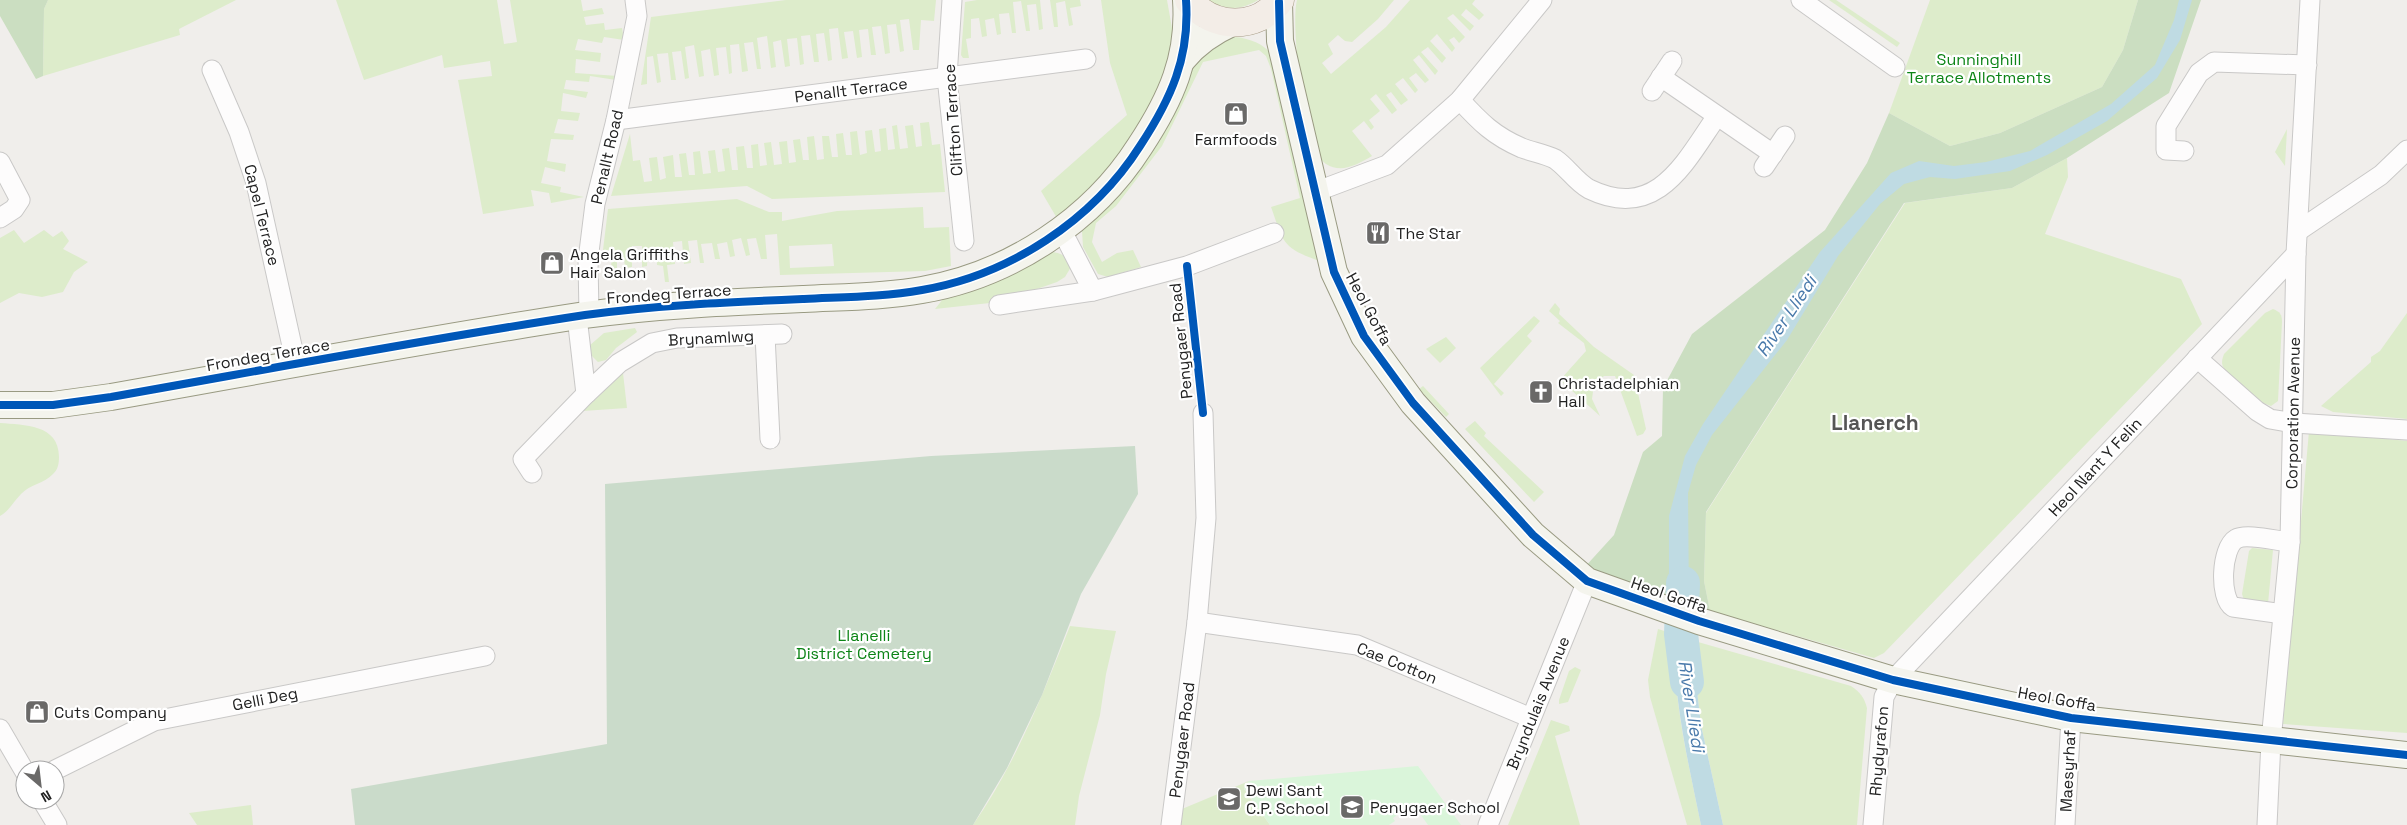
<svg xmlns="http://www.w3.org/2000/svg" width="2407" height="825" font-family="'Space Grotesk',sans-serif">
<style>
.grass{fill:#ddeccb;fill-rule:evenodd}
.forest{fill:#cbdec1}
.cemetery{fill:#cadbca}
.park{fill:#daf5da}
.water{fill:#bfdbe3}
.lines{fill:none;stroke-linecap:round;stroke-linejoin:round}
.river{stroke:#bfdbe3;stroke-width:34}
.street-casing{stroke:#c9c8c7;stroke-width:21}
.secondary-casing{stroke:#999a82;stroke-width:28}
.primary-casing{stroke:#a79c86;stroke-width:29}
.street{stroke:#fdfcfc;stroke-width:19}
.secondary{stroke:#f4f4ed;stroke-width:26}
.primary{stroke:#f3ede7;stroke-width:28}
.cycleway-casing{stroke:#fff;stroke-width:11}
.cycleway{stroke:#0057b8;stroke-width:8}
.labels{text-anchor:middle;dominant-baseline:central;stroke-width:4.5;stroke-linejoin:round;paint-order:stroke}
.park-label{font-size:16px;fill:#0c8416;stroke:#fff}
.street-label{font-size:16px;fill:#222;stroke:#fff}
.poi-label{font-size:16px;fill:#222;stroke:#fff;text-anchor:start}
.water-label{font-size:18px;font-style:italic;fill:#4a7aab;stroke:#fff}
.district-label{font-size:21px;font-weight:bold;fill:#555;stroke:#fff}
</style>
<rect width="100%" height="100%" fill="#f0eeeb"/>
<g class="grass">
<polygon points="48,0 236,0 179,29 180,35 43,76 44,9"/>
<polygon points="336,0 497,0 504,44 517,42 510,0 581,0 583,11 602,8 604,14 584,17 586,25 604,23 605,30 622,28 624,40 604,37 602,43 578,39 575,50 601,53 600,62 576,59 575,73 618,76 616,80 590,76 589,82 566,80 564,89 588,92 586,98 563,93 561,111 580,113 578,121 558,119 554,133 574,135 573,140 551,139 547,161 566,164 565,172 545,167 541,183 561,187 560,192 584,197 551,203 549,193 531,190 534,206 483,214 458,80 492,76 490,61 444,68 442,55 364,80"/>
<polygon points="786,0 936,0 934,21 921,20 919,50 913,50 909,19 900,20 904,51 900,52 896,24 887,25 890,53 885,54 881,26 872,27 876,55 871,55 868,29 859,30 862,57 857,58 853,31 844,32 848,58 842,59 838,28 829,29 832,60 828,61 824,33 816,34 819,62 814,62 810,35 801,36 804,64 800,65 797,38 787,39 790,66 785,67 781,40 773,42 776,67 771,68 767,36 757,38 761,69 757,69 753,42 744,43 748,71 742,72 739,44 730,45 732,73 729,74 726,47 716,48 719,75 714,76 710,49 701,51 704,76 699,77 694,45 685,47 689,78 685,79 681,51 672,52 676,80 671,80 668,53 657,54 661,82 657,83 653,56 647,57 647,84 641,85 651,17"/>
<polygon points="977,0 1040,0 1043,29 1039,30 1036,4 1027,5 1030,31 1026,31 1021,1 1013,2 1016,33 1012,33 1009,13 999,14 1001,34 997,35 994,18 985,20 987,36 982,37 979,18 971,19 971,38 966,39 969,58 963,58 961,55 965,2"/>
<polygon points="1050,0 1080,0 1081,6 1070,8 1073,25 1069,26 1065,1 1056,3 1058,27 1054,27"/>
<polygon points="1101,0 1167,0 1177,56 1124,155 1058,220 1041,191 1127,115 1110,63"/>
<path d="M1207,0H1258C1240,11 1226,10 1207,0Z"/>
<path d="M1297,0H1394L1378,19L1352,42L1345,41L1338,35L1328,44L1333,54L1322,63L1331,74L1386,27L1410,0H1475L1472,4L1484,15L1479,20L1466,9L1461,15L1474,26L1470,31L1453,14L1447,18L1465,37L1459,43L1454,37L1449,40L1455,48L1452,52L1437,34L1430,41L1446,58L1442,63L1428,47L1421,52L1438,71L1435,75L1419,55L1413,60L1429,80L1425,83L1416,73L1409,78L1418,90L1415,93L1403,78L1395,84L1408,100L1401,105L1391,92L1386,95L1397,110L1392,114L1376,94L1370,99L1380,111L1369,120L1374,127L1371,130L1364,121L1352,131L1372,156C1358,164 1342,174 1326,164C1305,150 1290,25 1297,0Z"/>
<polygon points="1829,0 1836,0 1900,43 1897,47"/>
<polygon points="1930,0 2138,0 2123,50 2102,87 2000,133 1950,146 1889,113"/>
<path d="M1236,37C1250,39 1263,43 1272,55L1319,261C1281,247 1284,243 1271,207L1300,198L1271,69L1266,56L1259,50L1203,62L1162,146L1116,206L1096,223L1092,242L1102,262L1117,253L1133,250L1141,267L1108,277L1098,274L1083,247L1082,231L1097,215L1201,55L1226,38Z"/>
<polygon points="929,122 932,145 940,144 945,192 772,199 747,186 611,196 630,134 633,161 640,160 644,182 652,181 649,158 657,157 660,180 666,178 663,157 673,155 675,177 682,177 679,154 686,153 689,175 695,175 693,152 700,151 703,174 711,173 708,151 715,150 718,172 725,171 722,149 729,148 732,170 738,170 736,147 744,146 747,168 753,168 751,145 758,144 760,166 767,165 764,143 771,142 774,165 782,164 779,142 787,141 789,163 796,162 793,140 800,139 803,160 809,160 807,137 814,136 817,160 824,159 822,136 829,136 832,157 838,157 836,134 843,133 846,155 852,155 850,132 857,131 860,155 867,153 865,131 872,130 875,152 881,151 879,129 886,128 888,150 895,149 892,126 897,125 900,149 908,148 905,126 913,125 916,147 922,146 920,123"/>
<polygon points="2287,129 2285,166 2275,152"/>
<polygon points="2067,158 2068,177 2045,234 2181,279 2202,324 1884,653 1874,658 1710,611 1704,581 1706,513 1905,203 2012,188"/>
<path d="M737,199L769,212H782V221L837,211L923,207L924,228L949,227L951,266L925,271L780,275L777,234L765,235L767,259H761L756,238L747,239L750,255L746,256L741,238L732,240L735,256L730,257L727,242L717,244L720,259H715L712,243L701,244L704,263H700L697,240L688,241L691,263L684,264L682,241L673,242L675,264L667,265L669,282H665L663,266L657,265L656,247L648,248L647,266L642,267V246H632V267L625,268L624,258H617V269H611L612,251L603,250L608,209ZM832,244L834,266L790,268L789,246Z"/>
<polygon points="14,230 24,243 44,230 53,237 62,231 69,241 63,249 88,262 74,272 63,292 42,297 19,293 0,303 0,238"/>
<path d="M1050,252C1061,252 1068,257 1071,267L1065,277L1057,282L999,302L935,309L943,299Z"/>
<polygon points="1555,303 1560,309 1559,314 1594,347 1634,375 1646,429 1643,434 1637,436 1615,376 1604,376 1594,384 1592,399 1600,416 1560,380 1586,351 1584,343 1558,323 1560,321 1549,311"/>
<path d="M2273,309C2280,312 2282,314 2282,322L2278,401L2271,406L2263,403L2227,372C2221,366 2221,362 2224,354L2265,313Z"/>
<polygon points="2407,313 2407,419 2333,412 2321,406 2371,362 2371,357 2380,351"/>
<polygon points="1534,316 1540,321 1527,336 1532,341 1494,384 1504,393 1501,396 1480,368"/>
<polygon points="635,328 637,332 616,348 606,360 598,362 592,356 589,346 604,333"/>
<polygon points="1446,337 1456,348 1440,363 1426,349"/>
<polygon points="623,373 627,408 583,411"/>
<polygon points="1423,386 1449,414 1446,417 1419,389"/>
<polygon points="1475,421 1486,433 1484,436 1544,492 1534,502 1465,429"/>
<path d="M0,423C24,425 59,424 59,457C59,463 58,470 53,474C45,483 29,485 21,494C13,502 10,510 0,516Z"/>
<polygon points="2309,431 2407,441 2407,733 2283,724"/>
<polygon points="2252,548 2273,550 2268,604 2244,600 2242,594 2249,551"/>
<path d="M1070,626L1116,631L1106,674L1100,715L1079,796L1075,825H973C1015,765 1043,694 1070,626Z"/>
<path d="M1658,629L1674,634C1673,699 1688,762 1701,825H1687L1650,697L1648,680Z"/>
<path d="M1691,640L1851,686C1860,692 1864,697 1867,708L1857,825H1723L1701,725Z"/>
<polygon points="1575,667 1581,670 1568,702 1559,704 1559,700 1569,671"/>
<polygon points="1551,720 1569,726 1570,731 1555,736 1580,825 1508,825"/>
<polygon points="1249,781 1244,789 1270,825 1180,825 1182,809"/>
<polygon points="251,805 253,825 197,825 189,813"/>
</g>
<g class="forest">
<polygon points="0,0 48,0 44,9 43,76 36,79 0,16"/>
<polygon points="2138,0 2201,0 2169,93 2067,158 2012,188 1904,203 1706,512 1704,581 1710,611 1583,569 1614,535 1643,452 1662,436 1663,388 1692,334 1825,230 1867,163 1889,113 1950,146 2000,133 2102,87 2123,50"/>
</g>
<polygon class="cemetery" points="1135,446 1138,494 1081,594 1042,695 1007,768 973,825 355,825 351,789 607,744 605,484 931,456"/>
<polygon class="park" points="1418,766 1461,825 1428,825 1413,804 1393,818 1395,821 1389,825 1270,825 1244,788 1249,781"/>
<g class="water">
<polygon points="2179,0 2192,0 2180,40 2157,78 2107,121 2047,155 2010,171 1955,179 1930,177 1904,184 1880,204 1838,256 1787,340 1712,435 1696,465 1688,493 1689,604 1669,597 1669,516 1685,456 1703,424 1820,252 1891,173 1919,161 1954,166 1986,162 2030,151 2111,104 2155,65 2174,20"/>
<path d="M1674,634L1691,640L1701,725L1723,825H1701C1688,762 1673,698 1674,634Z"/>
</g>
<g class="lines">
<polyline class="river" points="1683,583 1681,634 1687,682"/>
<defs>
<g id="street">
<polyline points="952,0 947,77 964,241"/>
<polyline points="1801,0 1895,67"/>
<polyline points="212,70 239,132 256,183 296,364"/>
<polyline points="1661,77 1773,154"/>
<polyline points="1652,91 1672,61"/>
<path d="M1460,100C1480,122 1494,136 1522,148C1533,152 1545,154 1555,159C1567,167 1576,182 1589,189C1657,222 1685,162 1717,116"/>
<polyline points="616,120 1086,59"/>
<polyline points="2184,151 2166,150 2166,126 2199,73 2214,62 2307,65"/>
<polyline points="0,162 20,200 14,209 0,218"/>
<polyline points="1764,167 1785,136"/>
<polyline points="1315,192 1387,165 1460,100 1542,0"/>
<polyline points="1061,229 1093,291 1187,266 1274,233"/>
<polyline points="2298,231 2381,175 2407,150"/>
<polyline points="999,305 1093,291"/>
<polyline points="589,315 588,260 595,204 616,120 637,16 635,0"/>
<polyline points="577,317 586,394"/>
<polyline points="765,335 770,439"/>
<polyline points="2197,358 2257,411 2270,419 2294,423 2407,430"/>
<polyline points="532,473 523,459 586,394 619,363 652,343 677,338 782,334"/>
<path d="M2283,614L2233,607C2219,598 2221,548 2236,539C2246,533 2277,541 2290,542"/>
<polyline points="1197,622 1357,645 1531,718"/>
<polyline points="0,729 25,772"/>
<polyline points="55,770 154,721 485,656"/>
<polyline points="42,800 57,825"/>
<polyline points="1171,825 1197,622 1206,518 1203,413"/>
<polyline points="1488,825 1587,581"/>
<polyline points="1873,825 1884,697 1893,680 2296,254"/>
<polyline points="2065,825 2071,718"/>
<polyline points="2267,825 2271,741 2290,542 2296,254 2310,0"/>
</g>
<g id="secondary">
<polyline points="1279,2 1280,41 1334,272 1364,336 1413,403 1533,535 1587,581 1699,621 1893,680 2071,718 2407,755"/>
<path d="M1183,59C1197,42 1212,32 1232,23"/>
<path d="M0,405H53L111,397C269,369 427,339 585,315C657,305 731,302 804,299C843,297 883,297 922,290C1010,275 1093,220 1140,146C1171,99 1190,57 1186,0"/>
</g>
<path id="primary" d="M1189,0C1212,29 1257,31 1280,0"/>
</defs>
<use href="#street" class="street-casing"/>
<use href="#secondary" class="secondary-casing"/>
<use href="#primary" class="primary-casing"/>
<use href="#street" class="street"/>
<use href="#secondary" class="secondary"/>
<use href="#primary" class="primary"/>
<defs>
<g id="cycleway">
<polyline points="1279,2 1280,41 1334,272 1364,336 1413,403 1533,535 1587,581 1699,621 1893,680 2071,718 2407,755"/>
<polyline points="1187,266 1203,413"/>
<path d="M0,405H53L111,397C269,369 427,339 585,315C657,305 731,302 804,299C843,297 883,297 922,290C1010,275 1093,220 1140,146C1171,99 1190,57 1186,0"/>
</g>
</defs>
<use href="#cycleway" class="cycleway-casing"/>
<use href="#cycleway" class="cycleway"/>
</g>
<defs>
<symbol id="shop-square" viewBox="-11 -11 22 22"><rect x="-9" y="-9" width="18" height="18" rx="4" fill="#6a6968" stroke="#fff"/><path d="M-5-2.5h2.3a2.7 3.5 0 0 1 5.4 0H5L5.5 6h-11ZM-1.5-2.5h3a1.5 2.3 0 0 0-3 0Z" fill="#fff"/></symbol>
<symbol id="restaurant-square" viewBox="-11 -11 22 22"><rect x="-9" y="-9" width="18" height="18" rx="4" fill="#6a6968" stroke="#fff"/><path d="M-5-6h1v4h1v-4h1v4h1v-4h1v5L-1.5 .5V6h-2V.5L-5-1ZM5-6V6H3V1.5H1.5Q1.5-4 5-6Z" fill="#fff"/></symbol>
<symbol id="church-square" viewBox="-11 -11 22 22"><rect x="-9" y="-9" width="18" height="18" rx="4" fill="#6a6968" stroke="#fff"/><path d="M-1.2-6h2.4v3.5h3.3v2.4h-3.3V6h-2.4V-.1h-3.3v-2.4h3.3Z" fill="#fff"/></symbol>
<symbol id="school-square" viewBox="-11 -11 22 22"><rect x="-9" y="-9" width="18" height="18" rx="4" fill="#6a6968" stroke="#fff"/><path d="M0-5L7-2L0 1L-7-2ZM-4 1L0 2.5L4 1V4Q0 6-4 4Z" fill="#fff"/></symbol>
</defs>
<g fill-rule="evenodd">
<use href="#shop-square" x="1222" y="100" width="28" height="28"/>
<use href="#restaurant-square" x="1364" y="219" width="28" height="28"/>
<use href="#shop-square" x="538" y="249" width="28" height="28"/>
<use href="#church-square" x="1527" y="378" width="28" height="28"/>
<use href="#shop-square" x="23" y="698" width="28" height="28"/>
<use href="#school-square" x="1215" y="785" width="28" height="28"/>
<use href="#school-square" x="1338" y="793" width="28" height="28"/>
</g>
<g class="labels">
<g class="park-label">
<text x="1979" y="59">Sunninghill<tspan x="1979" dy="18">Terrace Allotments</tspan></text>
<text x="864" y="635">Llanelli<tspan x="864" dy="18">District Cemetery</tspan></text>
</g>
<g class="street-label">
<text transform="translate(851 90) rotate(-7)">Penallt Terrace</text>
<text transform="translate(953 120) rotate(-94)">Clifton Terrace</text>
<text transform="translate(607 157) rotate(-77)">Penallt Road</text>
<text transform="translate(262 215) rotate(76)">Capel Terrace</text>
<text transform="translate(669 294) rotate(-4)">Frondeg Terrace</text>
<text transform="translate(1369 309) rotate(62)">Heol Goffa</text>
<text transform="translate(711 338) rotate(-3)">Brynamlwg</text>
<text transform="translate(1181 341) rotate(-96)">Penygaer Road</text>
<text transform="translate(268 355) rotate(-10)">Frondeg Terrace</text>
<text transform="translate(2293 413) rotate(-89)">Corporation Avenue</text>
<text transform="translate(2095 467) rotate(-47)">Heol Nant Y Felin</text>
<text transform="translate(1669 595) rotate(19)">Heol Goffa</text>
<text transform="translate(1397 663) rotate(22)">Cae Cotton</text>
<text transform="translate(265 699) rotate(-11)">Gelli Deg</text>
<text transform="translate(2057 699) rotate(10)">Heol Goffa</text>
<text transform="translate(1538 703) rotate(-68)">Bryndulais Avenue</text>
<text transform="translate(1182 740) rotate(-83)">Penygaer Road</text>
<text transform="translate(1879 751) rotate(-85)">Rhydyrafon</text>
<text transform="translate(2068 771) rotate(-87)">Maesyrhaf</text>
</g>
<g class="poi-label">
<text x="1236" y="139" text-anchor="middle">Farmfoods</text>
<text x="1396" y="233">The Star</text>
<text x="570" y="254">Angela Griffiths<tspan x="570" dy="18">Hair Salon</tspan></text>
<text x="1558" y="383">Christadelphian<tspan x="1558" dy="18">Hall</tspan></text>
<text x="54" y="712">Cuts Company</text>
<text x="1246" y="790">Dewi Sant<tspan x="1246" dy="18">C.P. School</tspan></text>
<text x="1370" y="807">Penygaer School</text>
</g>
<g class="water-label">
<text transform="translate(1786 316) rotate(-56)">River Lliedi</text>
<text transform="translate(1692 706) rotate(81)">River Lliedi</text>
</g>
<g class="district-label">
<text x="1875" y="422">Llanerch</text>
</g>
</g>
<g transform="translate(40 785) rotate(152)"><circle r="24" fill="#ffffff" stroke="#a7a7a7"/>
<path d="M0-4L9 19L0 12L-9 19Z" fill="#6a6968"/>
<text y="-8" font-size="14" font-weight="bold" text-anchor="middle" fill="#222222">N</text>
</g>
</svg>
